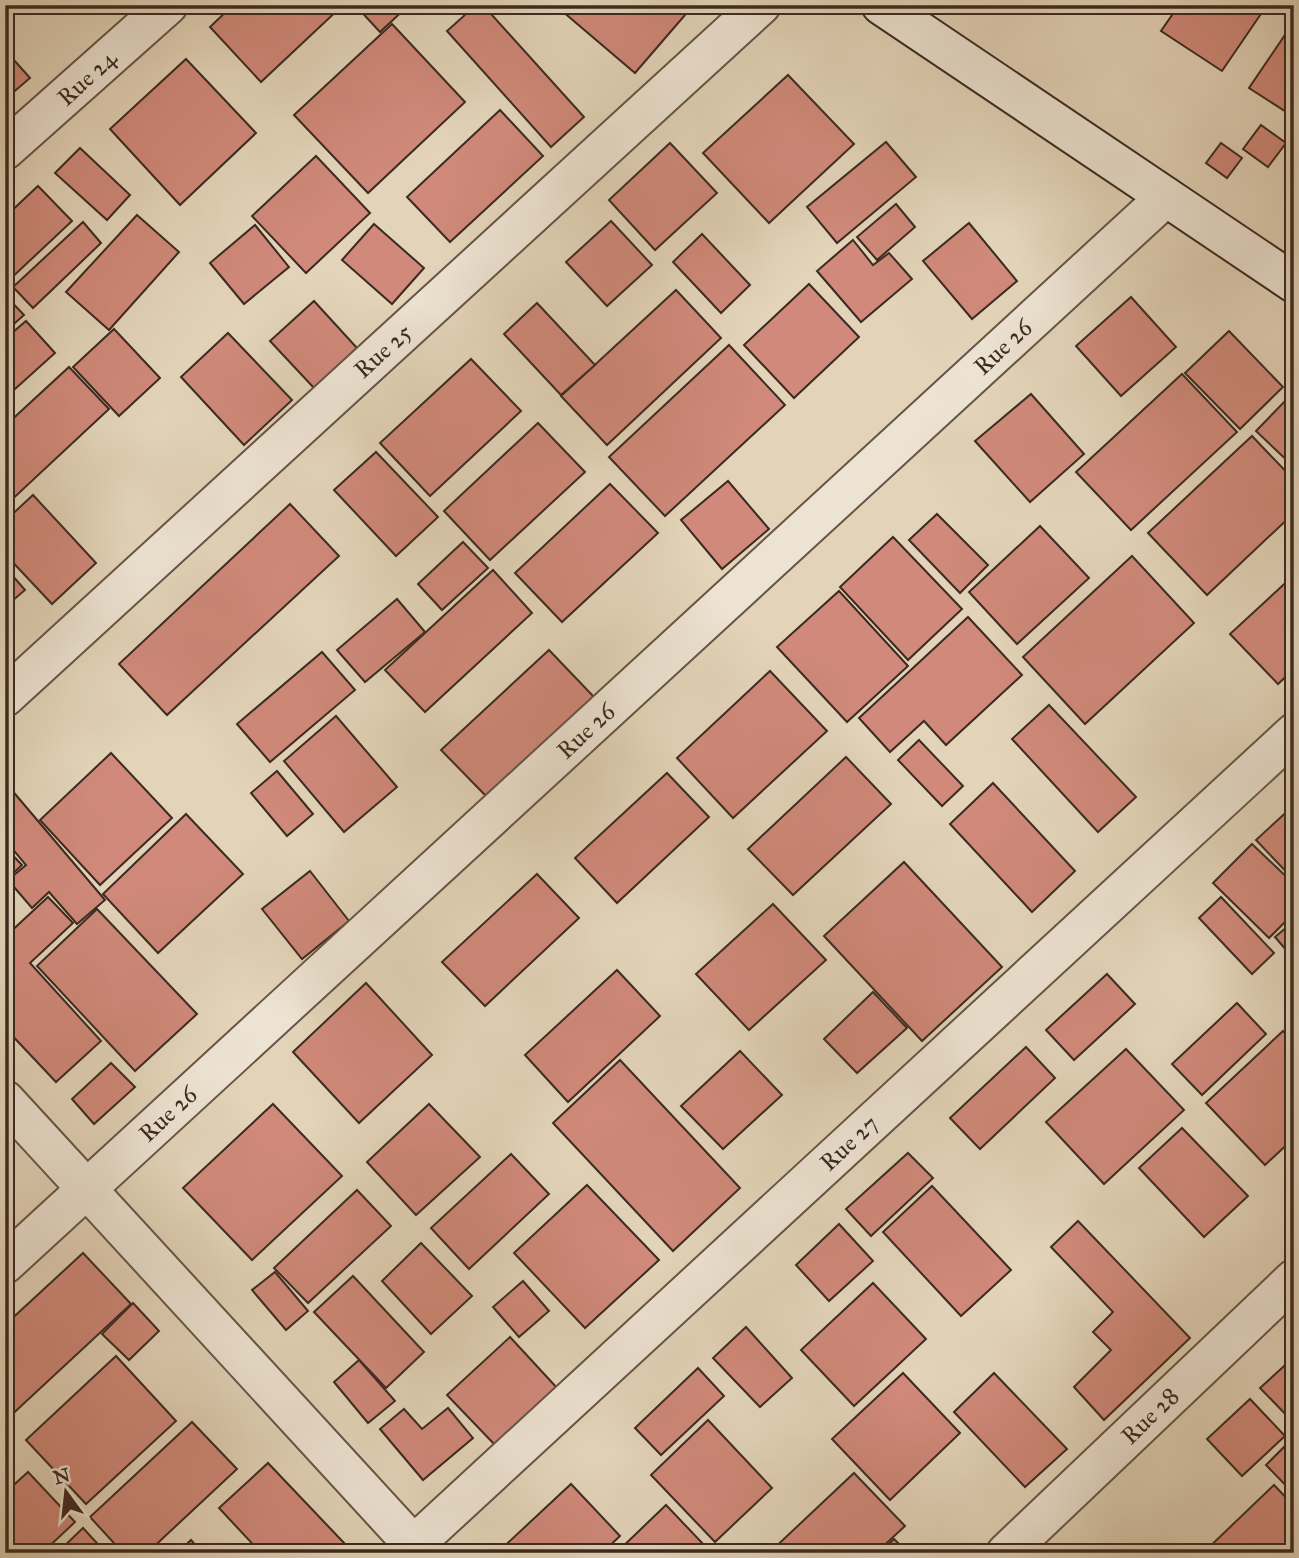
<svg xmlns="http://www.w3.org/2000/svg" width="1299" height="1558" font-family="'IM FELL Great Primer',serif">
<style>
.building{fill:#d0897a;stroke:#3c2a21;stroke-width:2}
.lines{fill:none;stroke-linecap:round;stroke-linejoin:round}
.street-casing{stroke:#665447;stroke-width:42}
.secondary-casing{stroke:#3c2a21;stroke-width:42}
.street{stroke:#ede3d2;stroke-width:38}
.secondary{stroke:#ede3d2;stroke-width:38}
.labels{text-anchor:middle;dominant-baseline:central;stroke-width:5;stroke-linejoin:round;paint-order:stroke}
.street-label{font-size:24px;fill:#3c2a21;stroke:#ede3d2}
</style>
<rect width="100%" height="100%" fill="#e3d4b9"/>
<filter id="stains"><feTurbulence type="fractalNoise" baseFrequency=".00286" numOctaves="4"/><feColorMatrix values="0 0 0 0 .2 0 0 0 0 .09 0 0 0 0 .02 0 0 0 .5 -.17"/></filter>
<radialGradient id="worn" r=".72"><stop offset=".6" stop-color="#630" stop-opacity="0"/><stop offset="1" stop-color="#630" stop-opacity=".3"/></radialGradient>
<g class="building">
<polygon points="233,5 343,5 261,82 210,27"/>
<polygon points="355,5 409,5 380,32"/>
<polygon points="476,5 483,5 584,117 551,147 447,31"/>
<polygon points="555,5 674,5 685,15 635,73"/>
<polygon points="1179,5 1267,5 1222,71 1161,31"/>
<polygon points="392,24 465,102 368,193 294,115"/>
<polygon points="1291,26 1294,28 1294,117 1249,88"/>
<polygon points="5,50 30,78 10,95 5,89"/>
<polygon points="186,59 256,133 180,205 110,129"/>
<polygon points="788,75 854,144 769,223 703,153"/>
<polygon points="500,110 543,156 450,242 407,197"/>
<polygon points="1261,125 1286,143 1268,167 1243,149"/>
<polygon points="886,142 916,177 837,243 807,207"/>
<polygon points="670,143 717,193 655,250 609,200"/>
<polygon points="1221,143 1242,158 1227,178 1206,163"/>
<polygon points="80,148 130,195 107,220 55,173"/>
<polygon points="316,156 370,213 306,273 252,216"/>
<polygon points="38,186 72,221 7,282 5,217"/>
<polygon points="896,204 915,227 877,260 857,237"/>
<polygon points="137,215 179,252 109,330 66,292"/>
<polygon points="611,221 652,265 607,306 566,262"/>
<polygon points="83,222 101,243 33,308 13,287"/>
<polygon points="969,223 1017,281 972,319 923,261"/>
<polygon points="374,224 424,268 392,304 342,260"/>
<polygon points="255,225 289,267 244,304 210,263"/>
<polygon points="702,234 750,285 721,313 673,262"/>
<polygon points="853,240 873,265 889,253 912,279 861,322 817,271"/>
<polygon points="809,284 859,337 794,398 744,345"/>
<polygon points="676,290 721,338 607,445 561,396"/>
<polygon points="5,295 24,315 5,332"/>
<polygon points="1131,297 1176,347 1121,396 1076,346"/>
<polygon points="314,301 357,348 314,388 270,341"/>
<polygon points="537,303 595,365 561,395 504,334"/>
<polygon points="26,321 55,353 5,398 5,339"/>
<polygon points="114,329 160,378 119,416 73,367"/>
<polygon points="1229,331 1283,387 1240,429 1185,373"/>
<polygon points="228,333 292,400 244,445 181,377"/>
<polygon points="729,345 785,405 665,516 609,457"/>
<polygon points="471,359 521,411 430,496 380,443"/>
<polygon points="69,367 109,409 5,506 5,426"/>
<polygon points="1182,374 1237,432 1131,530 1076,472"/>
<polygon points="1031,394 1084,454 1030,502 975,441"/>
<polygon points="1287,399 1294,405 1294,467 1256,431"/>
<polygon points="538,423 585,472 490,560 444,511"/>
<polygon points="1252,436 1294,480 1294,513 1207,595 1148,533"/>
<polygon points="376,452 438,517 396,556 334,490"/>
<polygon points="728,481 769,529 722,569 681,520"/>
<polygon points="610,484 658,533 562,622 515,573"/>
<polygon points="33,495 96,563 52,604 5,554 5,521"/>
<polygon points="290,504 339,556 167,715 119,664"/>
<polygon points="937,514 988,565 960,593 909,540"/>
<polygon points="1040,526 1089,578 1017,644 969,592"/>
<polygon points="893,537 962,609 908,660 840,587"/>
<polygon points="463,542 488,568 442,610 418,584"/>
<polygon points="1132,556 1194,623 1085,724 1023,657"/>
<polygon points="5,567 25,590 5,607"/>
<polygon points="493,570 532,613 425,712 385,670"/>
<polygon points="1294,575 1294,669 1278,684 1230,634"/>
<polygon points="839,591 908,666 847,722 777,647"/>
<polygon points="397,599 425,632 365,682 337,650"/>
<polygon points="968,617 1022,675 946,745 924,721 890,752 859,718"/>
<polygon points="549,650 594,697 486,796 441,750"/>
<polygon points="322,652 355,690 270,762 237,724"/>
<polygon points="770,671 827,731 733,818 677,758"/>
<polygon points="1049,705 1136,797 1098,832 1012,739"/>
<polygon points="336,716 397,787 344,832 284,761"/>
<polygon points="919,740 963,786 942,806 898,760"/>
<polygon points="111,753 172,818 100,885 40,820"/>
<polygon points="846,757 891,804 793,895 748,849"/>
<polygon points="277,771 313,814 287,836 251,793"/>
<polygon points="667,773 709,817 617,903 575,858"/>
<polygon points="993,783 1075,871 1032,912 950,824"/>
<polygon points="10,788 105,900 77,924 49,892 32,908 8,880 26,865 5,840 5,793"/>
<polygon points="1294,805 1294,880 1256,840"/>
<polygon points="186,814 243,874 158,953 103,894"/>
<polygon points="1252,844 1294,884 1294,913 1269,938 1213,883"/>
<polygon points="5,847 22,865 5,881"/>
<polygon points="904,862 1002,967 922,1041 824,936"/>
<polygon points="310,871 349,921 302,959 262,909"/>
<polygon points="537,874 579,918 485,1006 442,962"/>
<polygon points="48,897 73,923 30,963 101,1041 56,1082 5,1028 5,937"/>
<polygon points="1221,897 1274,953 1252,974 1199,918"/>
<polygon points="773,904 826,960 749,1030 696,974"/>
<polygon points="97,909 197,1014 135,1071 37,966"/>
<polygon points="1294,921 1294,959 1275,937"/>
<polygon points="617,970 660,1016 568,1102 525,1055"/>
<polygon points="1107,974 1135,1004 1074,1060 1046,1030"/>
<polygon points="366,983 432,1055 359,1123 293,1052"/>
<polygon points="873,992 907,1028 857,1073 824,1039"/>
<polygon points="1237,1003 1266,1034 1202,1095 1172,1064"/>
<polygon points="1283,1031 1294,1043 1294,1138 1265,1165 1206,1103"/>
<polygon points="1026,1047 1055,1078 980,1149 950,1118"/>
<polygon points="1126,1049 1184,1110 1104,1184 1046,1122"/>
<polygon points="740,1051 782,1095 723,1149 681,1106"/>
<polygon points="620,1060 740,1188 673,1251 553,1123"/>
<polygon points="111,1063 135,1087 94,1124 72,1099"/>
<polygon points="273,1104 342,1176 252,1260 183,1188"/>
<polygon points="429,1104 480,1157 416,1215 367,1162"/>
<polygon points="1182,1128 1248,1196 1204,1237 1139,1168"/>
<polygon points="908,1153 933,1178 871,1236 846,1209"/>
<polygon points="511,1154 549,1194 469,1269 431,1228"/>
<polygon points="587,1185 659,1260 585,1328 514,1253"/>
<polygon points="932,1186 1011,1270 961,1316 883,1232"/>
<polygon points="357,1190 391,1226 308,1303 274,1268"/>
<polygon points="1078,1221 1190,1338 1104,1420 1074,1387 1111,1350 1093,1332 1113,1312 1051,1247"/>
<polygon points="839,1224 873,1261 829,1301 796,1265"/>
<polygon points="421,1243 472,1296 431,1334 382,1281"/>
<polygon points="83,1253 131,1304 5,1421 5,1325"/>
<polygon points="275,1272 308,1311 286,1330 252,1290"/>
<polygon points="353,1276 424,1352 386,1388 314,1312"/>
<polygon points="523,1281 549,1311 519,1337 493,1307"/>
<polygon points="873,1283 926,1339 854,1406 801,1350"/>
<polygon points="133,1303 159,1331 129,1360 102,1334"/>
<polygon points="746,1327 792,1378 760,1407 713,1358"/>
<polygon points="510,1337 558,1389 496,1446 447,1395"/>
<polygon points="116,1356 176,1421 86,1504 26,1440"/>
<polygon points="1294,1357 1294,1423 1260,1388"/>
<polygon points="359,1360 395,1401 368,1423 334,1382"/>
<polygon points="698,1368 724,1396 661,1455 635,1428"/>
<polygon points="903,1373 960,1433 890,1500 832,1439"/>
<polygon points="994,1373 1067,1449 1025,1487 954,1412"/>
<polygon points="1250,1399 1285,1436 1242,1476 1207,1439"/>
<polygon points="448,1408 473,1438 423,1480 380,1429 404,1409 422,1429"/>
<polygon points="708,1420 772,1488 715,1542 651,1475"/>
<polygon points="192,1422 237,1469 147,1553 123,1553 90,1517"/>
<polygon points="1292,1439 1294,1441 1294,1494 1266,1465"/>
<polygon points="268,1463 346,1545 338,1553 261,1553 219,1508"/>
<polygon points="28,1472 75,1522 42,1553 5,1553 5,1493"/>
<polygon points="854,1473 905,1526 876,1553 769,1553"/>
<polygon points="571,1484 620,1536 602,1553 497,1553"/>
<polygon points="1274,1485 1294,1506 1294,1553 1203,1553"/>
<polygon points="666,1505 705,1546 697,1553 616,1553"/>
<polygon points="83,1528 106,1553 57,1553"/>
<polygon points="894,1539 908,1553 879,1553"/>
<polygon points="191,1540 202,1553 177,1553"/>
</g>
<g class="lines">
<defs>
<g id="street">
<polyline points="5,150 168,5"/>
<polyline points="5,697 761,5"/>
<polyline points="5,1100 421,1553"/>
<polyline points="5,1264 1166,197"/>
<polyline points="405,1553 1294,733"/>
<polyline points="1006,1553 1294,1279"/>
</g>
<polyline id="secondary" points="881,5 1294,283"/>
</defs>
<use href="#street" class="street-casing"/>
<use href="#secondary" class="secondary-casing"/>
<use href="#street" class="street"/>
<use href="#secondary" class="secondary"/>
</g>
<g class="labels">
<g class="street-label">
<text transform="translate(87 78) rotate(-42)">Rue 24</text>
<text transform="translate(1003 347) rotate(-43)">Rue 26</text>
<text transform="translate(383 351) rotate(-42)">Rue 25</text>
<text transform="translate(586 731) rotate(-43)">Rue 26</text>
<text transform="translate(168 1114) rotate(-43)">Rue 26</text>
<text transform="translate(849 1143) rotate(-43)">Rue 27</text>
<text transform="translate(1150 1416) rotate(-44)">Rue 28</text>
</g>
</g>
<rect width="1299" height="1558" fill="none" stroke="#e3d4b9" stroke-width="28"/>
<rect x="7" y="7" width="1285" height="1544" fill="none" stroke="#3c2a21" stroke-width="3.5"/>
<rect x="14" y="14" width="1271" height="1530" fill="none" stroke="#3c2a21" stroke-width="2"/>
<g transform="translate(66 1492) rotate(345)" stroke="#ede3d2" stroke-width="5" paint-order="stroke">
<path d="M0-5L12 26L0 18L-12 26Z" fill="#3c2a21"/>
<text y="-10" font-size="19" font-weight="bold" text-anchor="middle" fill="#3c2a21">N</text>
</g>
<rect width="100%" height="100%" filter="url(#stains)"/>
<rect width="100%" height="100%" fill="url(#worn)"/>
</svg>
